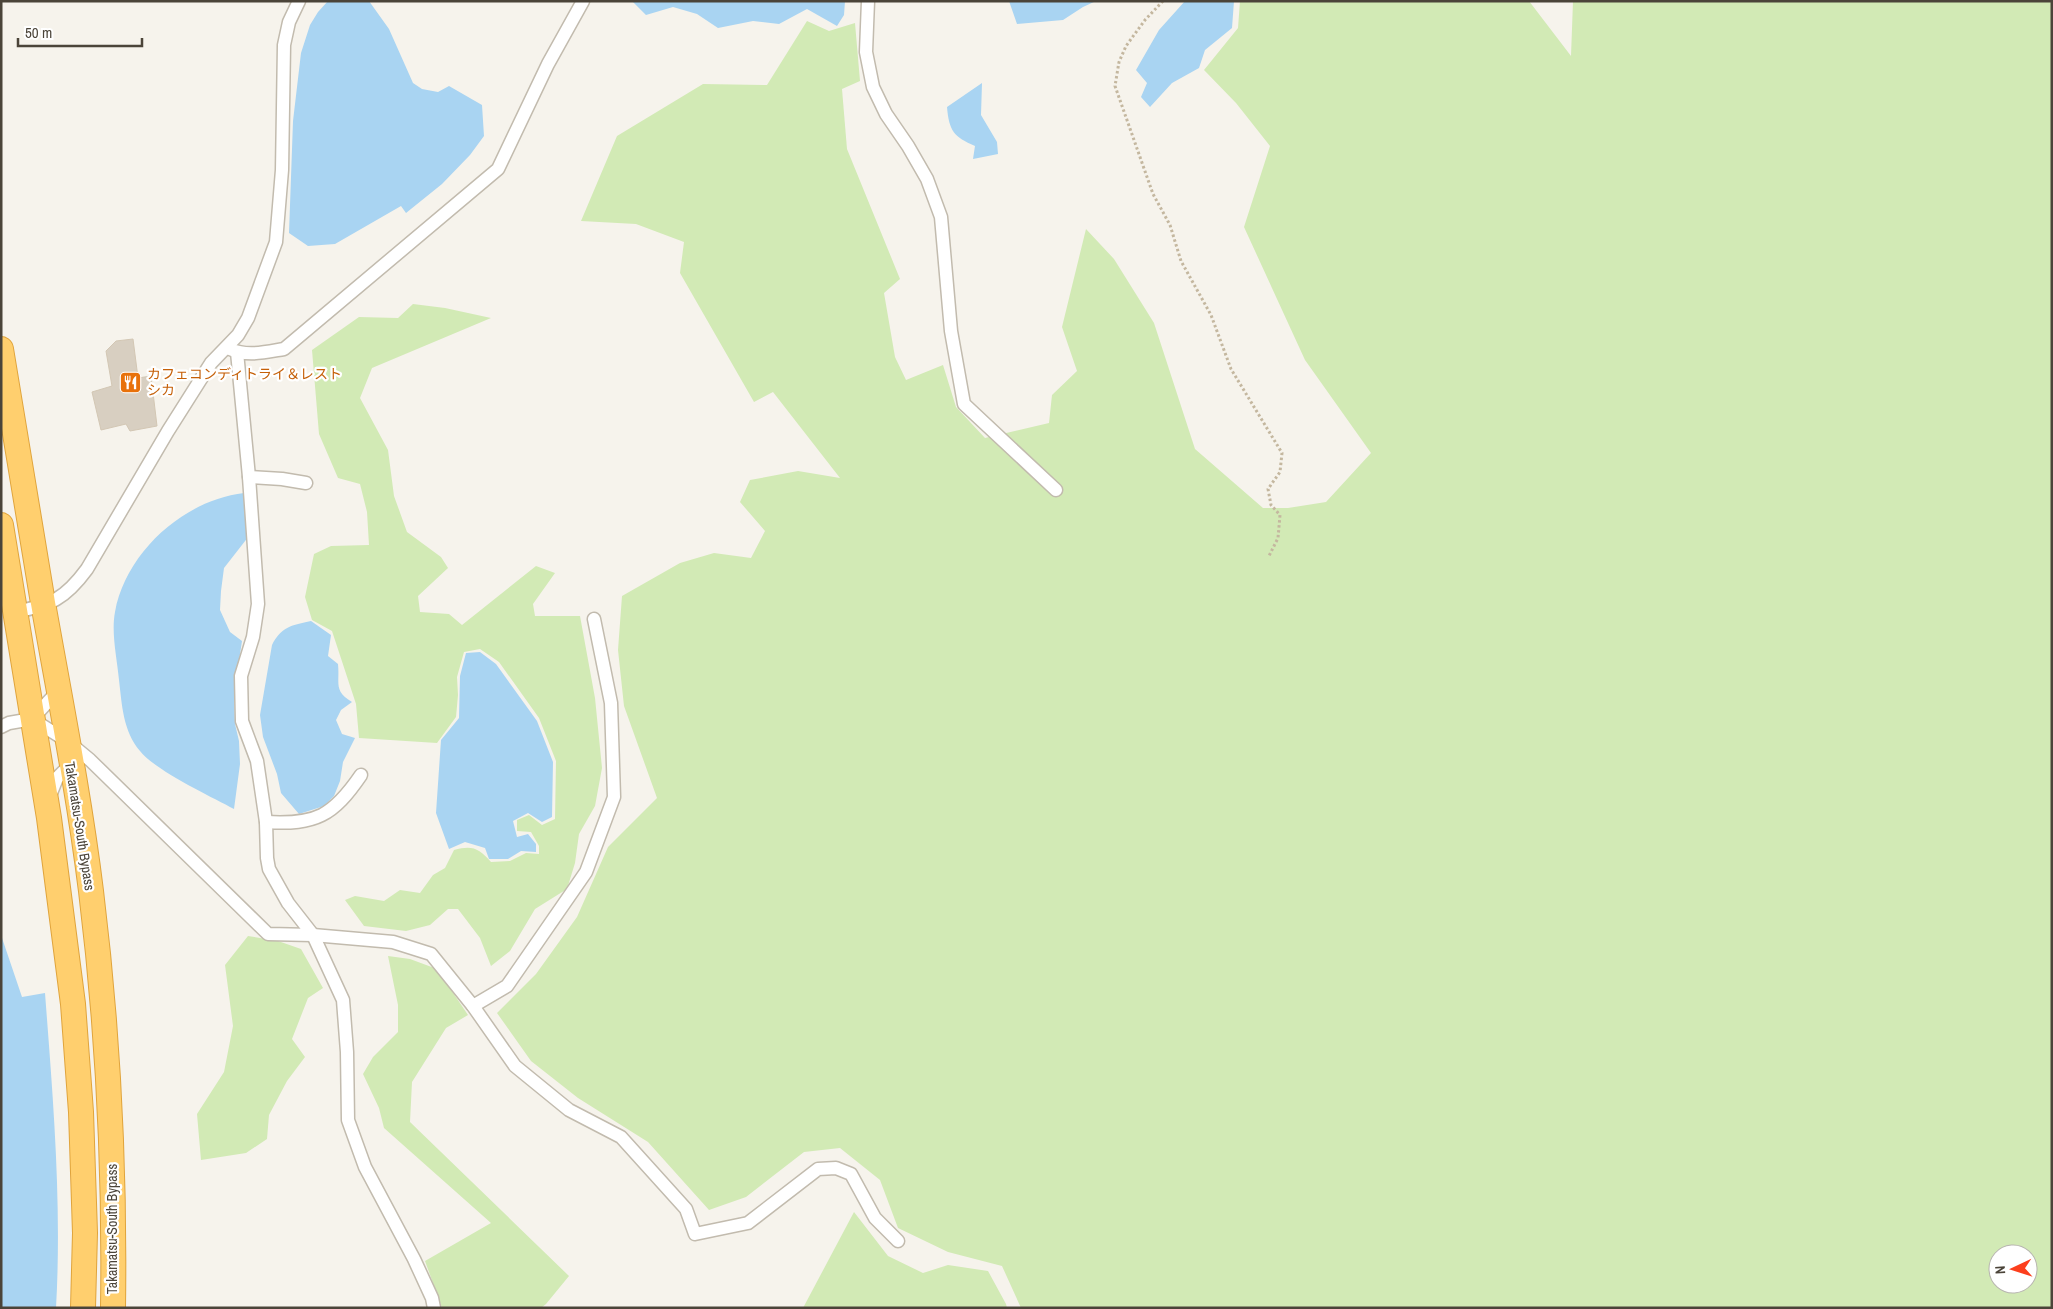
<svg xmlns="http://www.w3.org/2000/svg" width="2053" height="1309" font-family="'Archivo Narrow','Noto Sans JP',sans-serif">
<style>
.green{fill:#d2eab5;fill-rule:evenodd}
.water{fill:#a9d4f2}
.building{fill:#d8cfc1;stroke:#d3c7b4}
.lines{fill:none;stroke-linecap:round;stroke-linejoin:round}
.street-casing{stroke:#c2bbae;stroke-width:15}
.highway-casing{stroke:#e0a43c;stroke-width:26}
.path{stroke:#c4b79f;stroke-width:3;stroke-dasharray:2.5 2.5;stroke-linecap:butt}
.street{stroke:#fff;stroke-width:12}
.highway{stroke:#ffcf6e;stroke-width:24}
.labels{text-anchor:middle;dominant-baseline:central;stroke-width:4.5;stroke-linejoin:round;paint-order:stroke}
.food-label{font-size:14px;fill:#c56008;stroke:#fff;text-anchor:start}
.street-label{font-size:14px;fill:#4b4439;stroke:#fff}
</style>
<rect width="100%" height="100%" fill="#f6f3ec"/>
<g class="green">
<path d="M1240,1H1529L1571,56L1573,1H2052V1308H1021L1002,1266L948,1252L898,1228L880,1180L840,1148L804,1152L746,1197L709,1210L648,1142L578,1098L531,1061L497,1013L536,974L577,917L608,847L657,798L624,706L618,650L622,596L680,563L714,553L751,558L765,531L740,502L750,480L798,471L840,478L773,392L754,402L680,273L684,242L636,224L581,221L617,136L703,84L767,85L807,21L829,31L855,23L860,81L842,89L847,149L900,279L884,293L895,357L906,380L943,365L956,407L985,438L1049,423L1052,395L1077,371L1062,327L1086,229L1114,259L1154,323L1195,449L1263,508H1288L1326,502L1371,453L1305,360L1244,227L1270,146L1236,103L1204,70L1238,28ZM1998,1254H2028V1284H1998Z"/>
<path d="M413,304L445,308L491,318L372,368L360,398L388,450L394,496L407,532L441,557L448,568L418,596L420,612L449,614L462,625L536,566L555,573L533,604L535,616H580L595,698L602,768L595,806L579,834L575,863L567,889L535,909L510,951L491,966L480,938L458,909H448L430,925L406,931L364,926L345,900L355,896L384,901L400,890L420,893L433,875L445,868L454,850C472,845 479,848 491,862L510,861L526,853L539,854V846L531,832L517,831V820L529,815L542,825L555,819L556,761L539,718L499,662L480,649L464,652L457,677L458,695L456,717L437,743L359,738L356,704L332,631L312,620L305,597L314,554L331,546L369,545L367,512L360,484L338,478L319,434L312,350L359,317L398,318Z"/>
<polygon points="248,936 278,941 301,949 323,988 308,998 292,1039 305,1057 287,1081 269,1115 267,1139 246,1153 201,1160 197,1114 224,1072 233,1026 225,965"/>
<polygon points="388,956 410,959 437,969 468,1015 446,1028 412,1082 410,1122 569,1276 546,1304 541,1308 442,1308 425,1261 491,1223 384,1128 379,1108 363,1074 373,1057 398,1032 398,1005"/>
<polygon points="854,1212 888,1256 923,1273 948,1265 988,1271 1006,1304 1007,1308 803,1308"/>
</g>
<g class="water">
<polygon points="328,1 369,1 389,29 413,83 422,89 438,92 449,86 482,105 484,136 470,155 442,184 406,213 401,206 335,244 308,246 289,233 293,121 301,53 310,25 318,12"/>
<polygon points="632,1 845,1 844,15 837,26 807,9 779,24 753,21 718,28 697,14 673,7 646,15"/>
<polygon points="1009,1 1096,1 1083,7 1063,20 1017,24"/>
<polygon points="1185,1 1234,1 1232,28 1205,50 1199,68 1172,83 1150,107 1141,97 1147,83 1136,70 1159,30"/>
<path d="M982,83L981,115L997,142L998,154L973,159L975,146C954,137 949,131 947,107Z"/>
<path d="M244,493L249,536L224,568L221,591L220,610L230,632L242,641L234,694L235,724L239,741L240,764L234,809C210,796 156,771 140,751C123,731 122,705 119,680C117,658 111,633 115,612C126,552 184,500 244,493Z"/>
<path d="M311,621L331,635L328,656L338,664C340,683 333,691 352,702L341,710L336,720L342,734L355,738L343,762L340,781L334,796L324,806L299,814L281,793L277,774L263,737L260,715L272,645C281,627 292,625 311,621Z"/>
<polygon points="480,652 496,664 537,721 553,762 552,817 542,822 528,813 513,821 517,837 528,834 536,844 536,852 521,851 508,859 489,859 485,848 465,842 449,849 436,813 441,740 459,718 460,676 466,653"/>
<path d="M1,935L22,997L45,993C53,1098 62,1203 56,1308H1Z"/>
</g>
<polygon class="building" points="133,339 138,378 151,376 157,426 130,431 126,424 101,430 92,392 112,386 106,351 116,341"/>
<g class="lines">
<defs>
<g id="street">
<polyline points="868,1 866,52 873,87 886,114 908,146 927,179 941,217 951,331 964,404 1056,490"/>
<path d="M230,349C247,357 266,352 284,349L498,169L548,64L583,1"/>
<polyline points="237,352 249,477 258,604 253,637 241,676 242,721 257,761 266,822 267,858 269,869 288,903 313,935 343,1000 347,1052 348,1120 365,1167 414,1259 432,1298 434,1308"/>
<polyline points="249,477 282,479 306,483"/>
<path d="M15,612C51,605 65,599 87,569L168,431L211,363L238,335L248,318L276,242L282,170L284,45L289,22L299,1"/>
<polyline points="32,719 59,690"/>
<polyline points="1,727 9,723 32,719 67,741 90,760 268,934 313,935 393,942 431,954 473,1006 515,1066 569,1110 621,1137 686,1209 695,1234 748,1223 818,1169 836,1168 851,1174 875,1218 898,1241"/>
<polyline points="49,798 57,778 73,762"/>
<path d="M266,822C316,825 333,816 361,775"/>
<polyline points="473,1006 507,986 586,872 614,797 611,703 594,619"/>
</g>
<g id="highway">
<path d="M1,349C15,434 29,518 43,603C60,699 79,794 91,891C108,1029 115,1168 113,1308"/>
<polyline points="1,525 49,818 73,1004 81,1112 85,1233 83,1308"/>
</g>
</defs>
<use href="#street" class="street-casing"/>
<use href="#highway" class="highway-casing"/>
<polyline class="path" points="1163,1 1145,20 1126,46 1119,62 1115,86 1153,194 1170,225 1181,261 1211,315 1231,369 1282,453 1280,472 1268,489 1271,505 1280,515 1278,538 1269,556"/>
<use href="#street" class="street"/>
<use href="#highway" class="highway"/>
</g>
<defs>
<symbol id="restaurant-square" viewBox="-11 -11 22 22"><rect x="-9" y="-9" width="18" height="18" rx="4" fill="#e8710a" stroke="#fff"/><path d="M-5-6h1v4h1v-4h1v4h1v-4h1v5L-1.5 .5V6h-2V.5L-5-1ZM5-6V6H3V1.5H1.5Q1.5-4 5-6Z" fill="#fff"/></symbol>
</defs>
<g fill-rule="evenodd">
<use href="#restaurant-square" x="118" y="370" width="25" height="25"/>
</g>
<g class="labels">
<g class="food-label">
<text x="147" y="374">カフェコンディトライ＆レスト<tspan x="147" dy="16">シカ</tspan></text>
</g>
<g class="street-label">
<text transform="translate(80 826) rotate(81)">Takamatsu-South Bypass</text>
<text transform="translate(112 1229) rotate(-90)">Takamatsu-South Bypass</text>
</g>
</g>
<rect width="2053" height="1309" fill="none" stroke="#4b4439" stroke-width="5"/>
<g transform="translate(2013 1269) rotate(266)"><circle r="24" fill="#ffffff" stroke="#b7b4b0"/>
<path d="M0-4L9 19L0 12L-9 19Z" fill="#fc3f1d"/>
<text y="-8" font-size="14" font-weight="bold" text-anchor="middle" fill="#4b4439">N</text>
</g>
<path d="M18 38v8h124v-8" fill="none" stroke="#4b4439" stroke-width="2.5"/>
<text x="25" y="38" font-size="15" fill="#4b4439" stroke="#ffffff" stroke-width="4" paint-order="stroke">50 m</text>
</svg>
